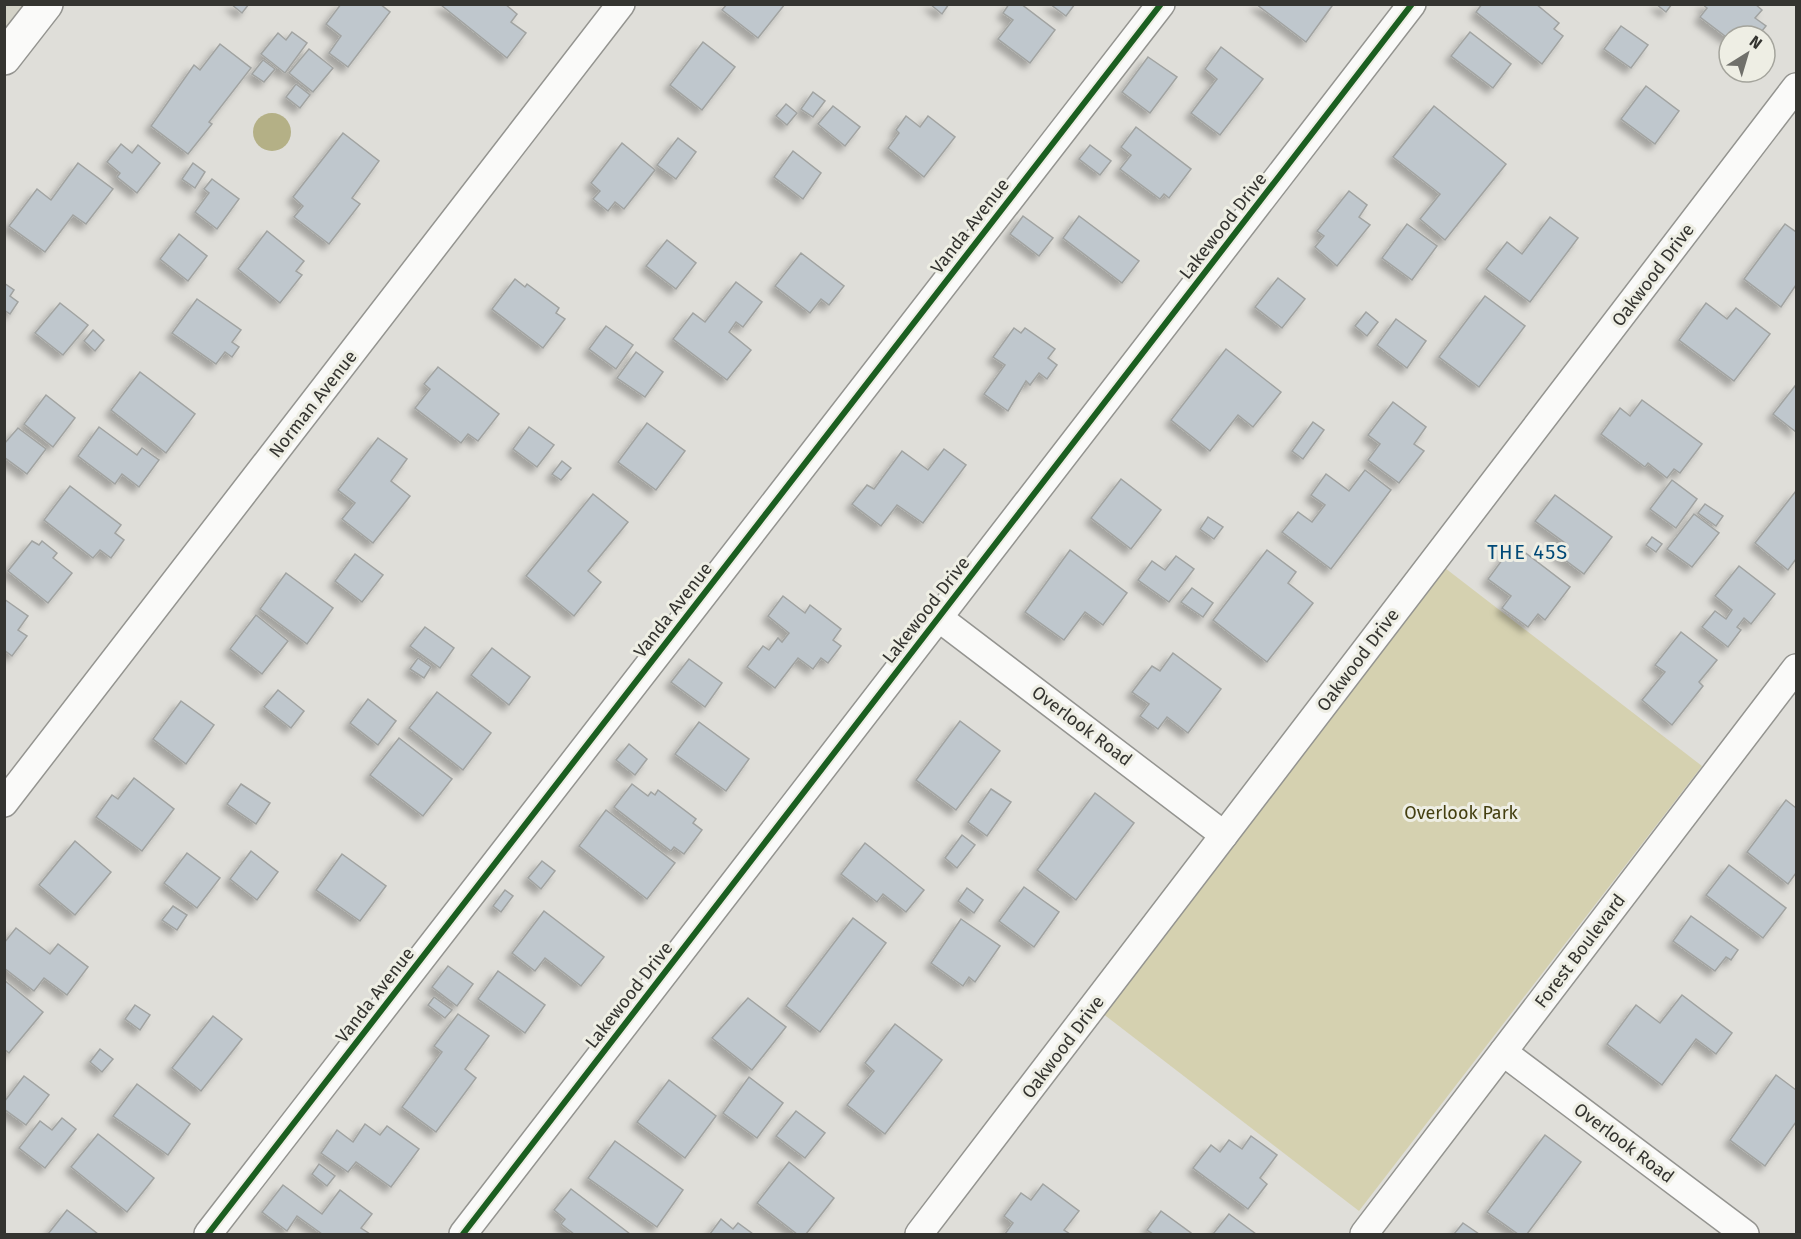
<svg xmlns="http://www.w3.org/2000/svg" width="1801" height="1239" font-family="'Fira Sans',sans-serif">
<style>
.built{fill:#d3d2c7}
.green{fill:#d5d1b0}
.water{fill:#b4b086}
.building{fill:#bfc7cd;stroke:#a1a3a1;stroke-width:1.5;filter:url(#shadow)}
.lines{fill:none;stroke-linecap:round;stroke-linejoin:round}
.street-casing{stroke:#949490;stroke-width:30}
.secondary-casing{stroke:#949490;stroke-width:36}
.street{stroke:#fafaf9;stroke-width:27}
.secondary{stroke:#fafaf9;stroke-width:33}
.cycleway-casing{stroke:#eeeee4;stroke-width:10}
.cycleway{stroke:#1b5e20;stroke-width:6}
.labels{text-anchor:middle;dominant-baseline:central;stroke-width:6;stroke-linejoin:round;paint-order:stroke}
.street-label{font-size:18px;fill:#343430;stroke:#eeeee4}
.park-label{font-size:18px;fill:#443f10;stroke:#eeeee4}
.neighbourhood-label{font-size:20px;letter-spacing:1.5px;fill:#004977;stroke:#eeeee4}
</style>
<defs>
<filter id="shadow"><feDropShadow dx="-5.5" dy="5.5" stdDeviation="3" flood-color="#0004"/></filter>
</defs>
<rect width="100%" height="100%" fill="#dfded9"/>
<polygon class="built" points="5,5 26,5 5,32"/>
<polygon class="green" points="1445,568 1702,766 1359,1211 1102,1013"/>
<circle class="water" cx="272" cy="132" r="19"/>
<g class="building">
<polygon points="231,4 249,4 242,13"/>
<polygon points="341,4 380,4 390,12 348,67 329,53 341,36 326,24"/>
<polygon points="505,4 517,14 511,22 526,33 507,58 441,5"/>
<polygon points="727,4 785,4 758,38 722,10"/>
<polygon points="930,4 949,4 942,14"/>
<polygon points="1009,4 1021,4 1055,30 1030,63 998,39 1013,20 1003,13"/>
<polygon points="1050,4 1075,4 1066,16"/>
<polygon points="1256,4 1330,4 1332,6 1306,42"/>
<polygon points="1482,4 1536,4 1559,23 1554,29 1563,36 1542,64 1476,12"/>
<polygon points="1656,4 1672,4 1666,12"/>
<polygon points="1702,4 1755,4 1762,10 1755,18 1766,26 1758,36 1729,36 1729,39 1700,17 1707,8"/>
<polygon points="1621,26 1648,45 1631,68 1604,49"/>
<polygon points="292,32 307,43 285,73 261,54 278,33 286,40"/>
<polygon points="1470,32 1511,64 1493,88 1451,56"/>
<polygon points="703,42 735,67 702,110 670,85"/>
<polygon points="220,44 251,68 209,122 212,124 188,154 151,126 194,65 200,70"/>
<polygon points="1221,47 1263,79 1220,135 1191,113 1217,79 1205,69"/>
<polygon points="309,49 333,68 313,92 289,73"/>
<polygon points="1148,57 1177,77 1150,113 1122,92"/>
<polygon points="263,60 275,69 264,82 252,74"/>
<polygon points="296,84 310,95 300,108 286,97"/>
<polygon points="1646,86 1679,111 1655,144 1621,119"/>
<polygon points="813,92 825,101 813,117 801,109"/>
<polygon points="786,104 797,113 787,125 776,116"/>
<polygon points="833,106 860,127 845,146 818,124"/>
<polygon points="1434,106 1506,164 1445,240 1420,219 1440,194 1393,157"/>
<polygon points="906,116 920,127 928,116 955,137 924,177 888,148 899,133 896,130"/>
<polygon points="1136,127 1191,169 1169,198 1164,194 1160,199 1120,169 1131,155 1121,147"/>
<polygon points="343,133 379,161 352,198 360,204 329,244 294,217 303,206 293,197"/>
<polygon points="678,138 696,152 676,179 657,165"/>
<polygon points="622,143 655,170 624,209 615,202 608,211 593,199 600,191 591,183"/>
<polygon points="121,144 132,153 138,145 160,163 137,193 117,177 120,173 107,162"/>
<polygon points="1090,145 1111,161 1100,175 1079,159"/>
<polygon points="793,151 821,173 803,199 774,177"/>
<polygon points="78,163 113,189 86,224 73,215 45,252 9,226 37,189 51,200"/>
<polygon points="193,163 205,172 195,188 182,179"/>
<polygon points="212,179 239,199 217,229 195,212 209,193 204,189"/>
<polygon points="1349,191 1367,205 1359,217 1370,225 1337,266 1315,247 1324,236 1317,231"/>
<polygon points="1023,216 1053,238 1039,256 1010,234"/>
<polygon points="1079,216 1139,261 1122,283 1063,238"/>
<polygon points="1550,217 1578,238 1530,302 1486,269 1507,242 1522,254"/>
<polygon points="1407,224 1437,246 1412,280 1382,258"/>
<polygon points="1785,224 1796,232 1796,285 1781,307 1744,279"/>
<polygon points="267,231 304,261 296,271 302,275 280,303 238,269"/>
<polygon points="179,234 207,256 188,281 160,259"/>
<polygon points="667,240 696,263 676,289 646,266"/>
<polygon points="801,253 844,286 829,305 821,299 810,313 775,286"/>
<polygon points="1278,278 1305,299 1282,328 1255,307"/>
<polygon points="515,279 525,287 527,284 559,308 556,313 565,319 543,348 492,309"/>
<polygon points="736,282 762,302 743,327 736,322 729,332 751,350 727,380 673,339 693,313 705,322"/>
<polygon points="4,283 14,290 10,296 18,302 10,314 4,310"/>
<polygon points="1485,296 1525,326 1479,387 1439,357"/>
<polygon points="197,299 241,330 232,342 239,347 232,357 225,352 216,364 172,333"/>
<polygon points="60,303 88,325 63,355 35,333"/>
<polygon points="1706,303 1727,319 1736,308 1770,334 1734,381 1679,340"/>
<polygon points="1366,312 1378,322 1367,336 1355,326"/>
<polygon points="1396,319 1426,341 1407,368 1377,345"/>
<polygon points="606,326 633,345 616,369 589,349"/>
<polygon points="1014,328 1021,333 1025,328 1055,349 1048,358 1057,365 1047,379 1039,373 1030,385 1026,381 1008,411 984,394 1005,365 993,357"/>
<polygon points="93,330 104,340 95,351 84,341"/>
<polygon points="1226,349 1281,392 1253,427 1238,415 1210,451 1171,420"/>
<polygon points="636,352 663,372 645,397 617,378"/>
<polygon points="438,367 499,414 478,441 468,434 461,443 415,408 430,389 424,384"/>
<polygon points="140,372 195,414 166,453 111,410"/>
<polygon points="1795,386 1796,388 1796,432 1773,414"/>
<polygon points="46,395 75,418 53,447 24,424"/>
<polygon points="1642,400 1702,444 1680,473 1674,469 1667,478 1648,463 1645,467 1601,434 1620,408 1630,416"/>
<polygon points="1393,402 1426,427 1414,444 1424,451 1399,483 1368,460 1380,444 1368,435"/>
<polygon points="1313,422 1324,430 1303,459 1292,451"/>
<polygon points="647,423 685,451 656,490 618,462"/>
<polygon points="99,427 137,455 142,448 159,460 139,487 122,474 115,484 78,456"/>
<polygon points="529,427 554,445 537,467 513,449"/>
<polygon points="18,428 46,449 27,474 4,457 4,444"/>
<polygon points="378,438 407,459 391,481 410,496 373,543 342,519 355,503 338,490"/>
<polygon points="944,449 966,465 923,523 897,505 881,526 852,504 867,485 874,489 902,451 928,470"/>
<polygon points="562,461 571,468 561,480 552,474"/>
<polygon points="1365,470 1391,490 1331,569 1282,532 1298,512 1312,522 1325,505 1311,495 1326,474 1349,491"/>
<polygon points="1121,479 1161,510 1131,549 1091,518"/>
<polygon points="1672,480 1697,499 1676,528 1650,509"/>
<polygon points="70,486 121,525 115,533 124,540 111,558 100,550 93,558 44,520"/>
<polygon points="1796,491 1796,559 1788,570 1755,543"/>
<polygon points="593,494 628,522 588,571 601,582 574,616 526,576"/>
<polygon points="1555,495 1612,537 1584,574 1557,554 1565,543 1535,521"/>
<polygon points="1705,504 1723,516 1716,526 1698,513"/>
<polygon points="1694,514 1719,533 1692,567 1667,549"/>
<polygon points="1208,517 1223,527 1214,539 1200,529"/>
<polygon points="1652,537 1662,544 1656,552 1646,545"/>
<polygon points="32,541 39,545 42,541 57,553 53,558 72,573 48,603 8,571"/>
<polygon points="1514,544 1570,587 1545,620 1538,614 1528,627 1502,608 1511,596 1488,579"/>
<polygon points="1070,550 1127,593 1103,625 1085,612 1064,640 1025,612"/>
<polygon points="1267,550 1296,572 1288,583 1313,603 1267,662 1213,620"/>
<polygon points="355,554 383,575 362,602 335,581"/>
<polygon points="1176,556 1194,569 1169,602 1138,580 1152,561 1165,570"/>
<polygon points="1739,566 1775,594 1751,624 1744,618 1737,627 1741,630 1728,647 1702,627 1715,611 1726,619 1732,610 1715,596"/>
<polygon points="286,573 333,608 307,644 260,609"/>
<polygon points="1192,588 1213,603 1203,617 1181,602"/>
<polygon points="783,596 805,613 810,605 841,629 833,640 841,646 828,663 821,658 813,669 798,658 775,688 747,667 763,646 769,650 778,638 782,642 789,633 768,616"/>
<polygon points="4,599 28,616 18,630 27,636 12,656 4,650"/>
<polygon points="256,615 288,641 262,674 230,649"/>
<polygon points="425,627 454,648 440,668 410,646"/>
<polygon points="1681,632 1717,660 1699,682 1703,686 1672,725 1642,700 1665,672 1655,665"/>
<polygon points="492,648 530,677 509,705 471,675"/>
<polygon points="1173,653 1221,689 1188,733 1167,717 1158,729 1140,716 1149,704 1132,692 1152,666 1160,671"/>
<polygon points="418,658 431,667 424,678 410,669"/>
<polygon points="689,659 722,683 705,707 671,682"/>
<polygon points="278,690 304,711 291,728 264,707"/>
<polygon points="437,692 491,733 463,770 409,728"/>
<polygon points="368,699 396,721 378,745 350,723"/>
<polygon points="181,701 214,725 186,764 153,739"/>
<polygon points="960,721 1000,751 956,810 916,780"/>
<polygon points="699,722 749,759 726,791 675,754"/>
<polygon points="399,738 452,779 423,816 370,775"/>
<polygon points="629,744 647,759 635,775 616,760"/>
<polygon points="134,778 174,809 142,851 96,817 112,795 118,799"/>
<polygon points="241,784 270,803 256,824 227,804"/>
<polygon points="632,784 648,796 651,792 655,795 658,790 696,819 693,823 702,830 684,854 674,847 671,851 614,807"/>
<polygon points="991,789 1011,802 987,836 968,822"/>
<polygon points="1095,793 1134,823 1076,900 1037,870"/>
<polygon points="1786,800 1796,808 1796,873 1788,884 1747,852"/>
<polygon points="606,810 675,863 647,899 579,846"/>
<polygon points="962,835 975,845 957,868 945,858"/>
<polygon points="75,841 111,872 75,915 39,885"/>
<polygon points="865,843 924,890 906,912 883,894 877,902 841,874"/>
<polygon points="251,851 278,872 257,900 230,879"/>
<polygon points="187,853 220,878 197,908 164,883"/>
<polygon points="342,854 386,886 360,921 316,890"/>
<polygon points="542,861 555,871 541,889 528,878"/>
<polygon points="1729,865 1786,908 1763,938 1706,895"/>
<polygon points="1024,887 1059,912 1034,947 999,921"/>
<polygon points="967,888 983,900 974,913 958,901"/>
<polygon points="505,890 513,896 501,912 493,906"/>
<polygon points="173,906 187,915 177,930 162,920"/>
<polygon points="544,911 604,957 581,986 545,958 535,971 512,953"/>
<polygon points="1691,916 1738,950 1731,960 1726,957 1715,971 1673,941"/>
<polygon points="853,918 886,943 820,1032 786,1006"/>
<polygon points="961,919 1000,946 975,982 969,977 963,986 931,963"/>
<polygon points="16,928 50,954 58,944 88,967 67,995 44,978 34,991 4,968 4,943"/>
<polygon points="448,966 473,984 457,1006 432,987"/>
<polygon points="498,971 545,1005 525,1033 478,999"/>
<polygon points="4,980 43,1012 9,1053 4,1049"/>
<polygon points="1682,995 1732,1033 1716,1054 1696,1039 1662,1085 1607,1044 1636,1005 1660,1023"/>
<polygon points="434,997 452,1010 445,1018 428,1005"/>
<polygon points="748,998 786,1027 752,1070 712,1038"/>
<polygon points="135,1005 150,1015 140,1030 125,1019"/>
<polygon points="458,1014 489,1036 465,1069 476,1078 436,1132 402,1107 442,1052 434,1046"/>
<polygon points="213,1016 242,1039 201,1091 172,1068"/>
<polygon points="895,1024 942,1060 885,1134 847,1105 874,1071 865,1063"/>
<polygon points="100,1049 113,1059 102,1072 90,1062"/>
<polygon points="1776,1075 1796,1090 1796,1122 1765,1166 1730,1140"/>
<polygon points="24,1076 49,1095 26,1125 4,1109 4,1102"/>
<polygon points="749,1077 783,1103 757,1138 723,1113"/>
<polygon points="669,1080 716,1116 685,1158 637,1122"/>
<polygon points="137,1084 190,1124 168,1155 113,1116"/>
<polygon points="796,1111 825,1133 805,1158 776,1136"/>
<polygon points="62,1118 76,1129 45,1168 19,1148 40,1121 52,1130"/>
<polygon points="365,1124 380,1135 387,1126 419,1149 391,1187 356,1162 348,1172 321,1153 337,1130 353,1142"/>
<polygon points="98,1134 154,1178 127,1212 71,1167"/>
<polygon points="1545,1135 1581,1162 1527,1234 1518,1234 1487,1212"/>
<polygon points="1251,1136 1277,1155 1260,1178 1267,1184 1248,1209 1193,1168 1211,1145 1220,1152 1229,1140 1242,1149"/>
<polygon points="615,1141 683,1190 657,1227 588,1178"/>
<polygon points="789,1162 834,1198 806,1234 797,1234 757,1203"/>
<polygon points="319,1164 335,1176 327,1186 312,1174"/>
<polygon points="1043,1184 1079,1211 1064,1230 1070,1234 1005,1234 1013,1223 1004,1216 1021,1193 1031,1200"/>
<polygon points="283,1185 322,1214 340,1190 372,1214 361,1228 370,1234 322,1234 297,1216 287,1231 262,1212"/>
<polygon points="571,1189 630,1234 574,1234 561,1224 565,1219 554,1210"/>
<polygon points="67,1210 98,1234 48,1234"/>
<polygon points="1161,1211 1191,1233 1191,1234 1153,1234 1147,1230"/>
<polygon points="1229,1214 1256,1234 1213,1234"/>
<polygon points="721,1219 733,1229 738,1223 753,1234 710,1234"/>
<polygon points="1463,1223 1479,1234 1454,1234"/>
</g>
<g class="lines">
<defs>
<g id="street">
<polyline points="939,618 1224,835"/>
<polyline points="4,803 621,4"/>
<polyline points="1503,1052 1745,1234"/>
<polyline points="208,1234 1161,4"/>
<polyline points="463,1234 1412,4"/>
<polyline points="919,1234 1796,87"/>
<polyline points="1364,1234 1796,668"/>
</g>
<polyline id="secondary" points="4,58 46,4"/>
</defs>
<use href="#street" class="street-casing"/>
<use href="#secondary" class="secondary-casing"/>
<use href="#street" class="street"/>
<use href="#secondary" class="secondary"/>
<defs>
<g id="cycleway">
<polyline points="208,1234 1161,4"/>
<polyline points="463,1234 1412,4"/>
</g>
</defs>
<use href="#cycleway" class="cycleway-casing"/>
<use href="#cycleway" class="cycleway"/>
</g>
<g class="labels">
<g class="street-label">
<text transform="translate(970 226) rotate(-52)">Vanda Avenue</text>
<text transform="translate(1223 226) rotate(-52)">Lakewood Drive</text>
<text transform="translate(1653 275) rotate(-53)">Oakwood Drive</text>
<text transform="translate(313 404) rotate(-52)">Norman Avenue</text>
<text transform="translate(673 610) rotate(-52)">Vanda Avenue</text>
<text transform="translate(926 610) rotate(-52)">Lakewood Drive</text>
<text transform="translate(1358 660) rotate(-53)">Oakwood Drive</text>
<text transform="translate(1082 726) rotate(37)">Overlook Road</text>
<text transform="translate(1580 951) rotate(-53)">Forest Boulevard</text>
<text transform="translate(375 995) rotate(-52)">Vanda Avenue</text>
<text transform="translate(629 995) rotate(-52)">Lakewood Drive</text>
<text transform="translate(1063 1047) rotate(-53)">Oakwood Drive</text>
<text transform="translate(1624 1143) rotate(37)">Overlook Road</text>
</g>
<g class="park-label">
<text x="1461" y="813">Overlook Park</text>
</g>
<g class="neighbourhood-label">
<text x="1528" y="552">THE 45S</text>
</g>
</g>
<rect width="1801" height="1239" fill="none" stroke="#343430" stroke-width="12"/>
<g transform="translate(1747 54) rotate(37)"><circle r="28" fill="#eeeee4" stroke="#a4a49c" stroke-width="1.5"/>
<path d="M0-4.5L10 22L0 15L-10 22Z" fill="#70706b"/>
<text y="-9" font-size="16" font-weight="bold" text-anchor="middle" fill="#343430">N</text>
</g>
</svg>
